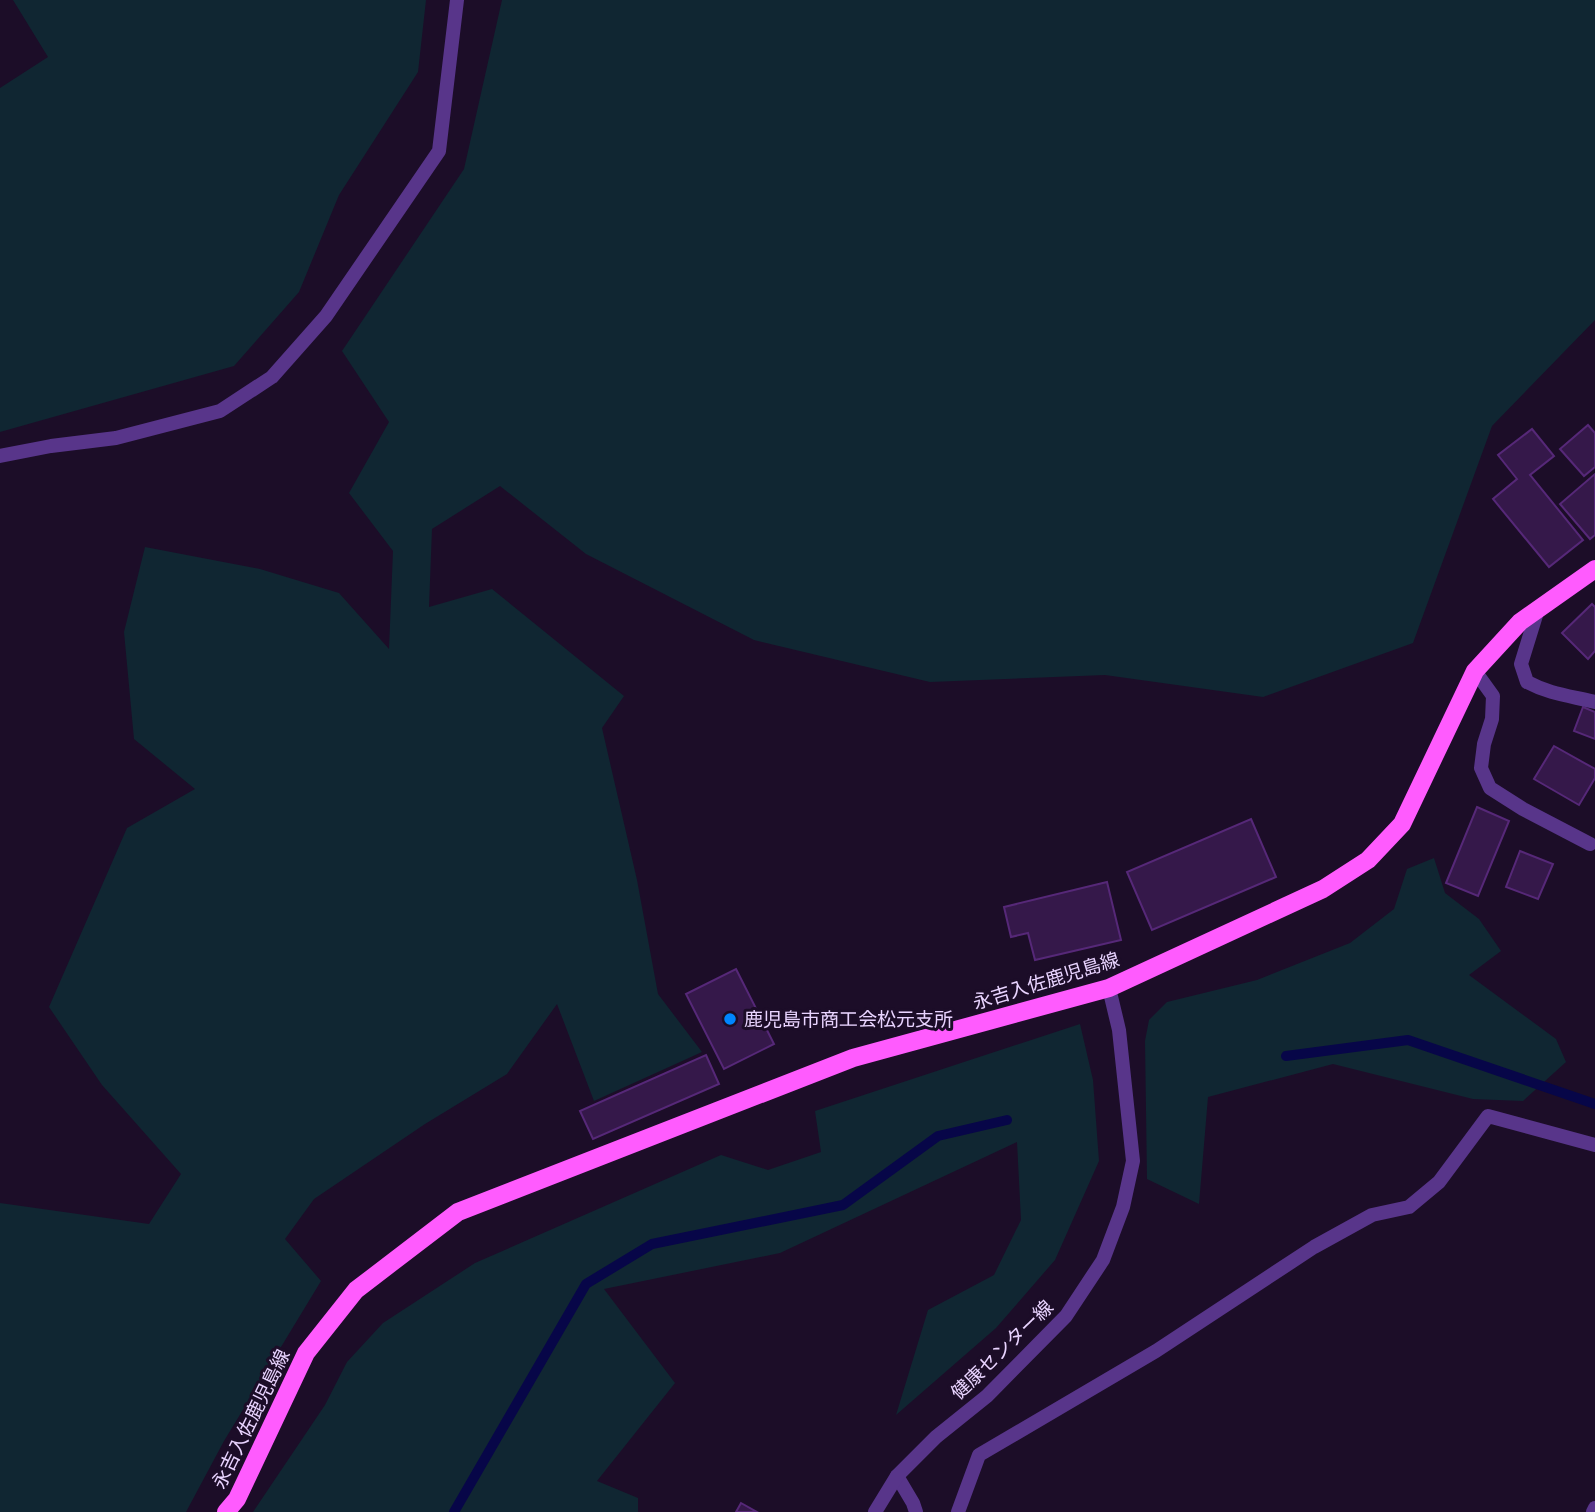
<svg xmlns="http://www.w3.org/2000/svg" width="1595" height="1512" font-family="'Fira Sans Condensed','Noto Sans JP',sans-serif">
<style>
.green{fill:#102632}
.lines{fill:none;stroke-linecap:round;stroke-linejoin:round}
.stream{stroke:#070648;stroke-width:10}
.building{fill:#35184a;stroke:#562878;stroke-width:2}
.service{stroke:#58358a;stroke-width:14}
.minor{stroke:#58358a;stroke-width:14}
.tertiary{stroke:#58358a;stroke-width:14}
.primary{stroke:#ff5bfe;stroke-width:18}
.poi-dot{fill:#0085ff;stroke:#1c0d28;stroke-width:2.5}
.labels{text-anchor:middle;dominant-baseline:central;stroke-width:6;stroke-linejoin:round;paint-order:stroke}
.street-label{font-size:19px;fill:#e9d4ff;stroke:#1c0d28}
.poi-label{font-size:19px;fill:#e9d4ff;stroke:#1c0d28;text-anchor:start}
</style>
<rect width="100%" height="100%" fill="#1c0d28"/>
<g class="green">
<polygon points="13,0 426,0 418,72 339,195 299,292 234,366 0,432 0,88 48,57"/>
<polygon points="502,0 1595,0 1595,320 1492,426 1413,643 1263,697 1105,675 930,682 754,640 586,554 500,486 432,529 429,607 492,589 624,696 602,728 637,880 658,994 702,1052 594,1101 557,1004 507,1074 425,1124 314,1199 285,1239 321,1281 224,1441 186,1512 0,1512 0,1203 149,1224 181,1174 102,1085 49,1007 127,828 195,789 134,739 124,632 145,547 260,569 339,593 389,649 393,551 349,493 389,422 342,351 464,169"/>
<polygon points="1434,858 1445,893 1479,919 1501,951 1469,975 1556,1039 1566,1062 1523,1101 1473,1099 1333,1064 1208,1097 1199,1204 1147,1179 1145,1041 1149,1020 1167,1002 1257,980 1350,943 1394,909 1407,869"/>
<polygon points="1080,1024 1093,1080 1099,1161 1055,1260 996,1328 896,1415 928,1310 994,1275 1021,1220 1017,1142 780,1253 604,1289 675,1383 597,1481 638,1498 638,1512 253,1512 325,1405 347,1362 383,1323 475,1263 721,1155 768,1170 821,1152 815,1111"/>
</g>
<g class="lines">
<g class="stream">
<polyline points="1286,1056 1408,1040 1595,1104"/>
<polyline points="454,1512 586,1284 652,1244 843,1205 938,1136 1007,1120"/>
</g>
</g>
<g class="building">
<polygon points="1588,425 1595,433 1595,467 1584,476 1560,449"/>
<polygon points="1532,429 1554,456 1530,475 1583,540 1549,567 1493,499 1517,479 1498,455"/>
<polygon points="1595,474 1595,535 1590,539 1560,504"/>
<polygon points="1592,604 1595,607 1595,651 1588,659 1562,633"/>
<polygon points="1583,707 1595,712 1595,739 1574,731"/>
<polygon points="1554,746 1595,769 1595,778 1579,805 1534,779"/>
<polygon points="1477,807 1509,821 1478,896 1446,883"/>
<polygon points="1251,819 1276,877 1152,930 1127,872"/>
<polygon points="1520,851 1553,864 1538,899 1506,887"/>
<polygon points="1107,882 1121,940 1035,960 1028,933 1011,937 1004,907"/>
<polygon points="736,969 774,1044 724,1069 686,994"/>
<polygon points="706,1055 719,1084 593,1139 580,1111"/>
<polygon points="741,1503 757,1512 736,1512"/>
</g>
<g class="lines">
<g class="service">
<path d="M1538,609L1521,664L1527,682C1549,694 1571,696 1595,702"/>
<polyline points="1475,671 1493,696 1492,719 1484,744 1481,768 1490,788 1523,809 1590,844"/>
</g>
<g class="minor">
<polyline points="897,1476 913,1503 916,1512"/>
<polyline points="958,1512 979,1455 1156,1351 1314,1247 1372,1215 1409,1207 1439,1182 1488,1116 1595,1145"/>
<polyline points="1593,1512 1595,1508"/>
</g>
<g class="tertiary">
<polyline points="0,456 51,446 116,438 220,411 272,377 326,316 439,151 457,0"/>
<polyline points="875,1512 897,1476 936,1437 987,1396 1066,1316 1103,1260 1123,1207 1133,1161 1119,1030 1109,988"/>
</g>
<polyline class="primary" points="226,1512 237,1499 306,1353 356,1290 458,1212 853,1058 1109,988 1323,889 1368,860 1402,824 1475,671 1520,622 1595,569"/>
</g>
<circle class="poi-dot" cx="730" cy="1019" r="7"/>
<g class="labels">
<g class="street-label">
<text transform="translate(1046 981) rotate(-17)">永吉入佐鹿児島線</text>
<text transform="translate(1002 1350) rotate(-44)">健康センター線</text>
<text transform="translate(251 1419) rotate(-64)">永吉入佐鹿児島線</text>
</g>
<g class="poi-label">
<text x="744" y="1019">鹿児島市商工会松元支所</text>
</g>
</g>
</svg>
